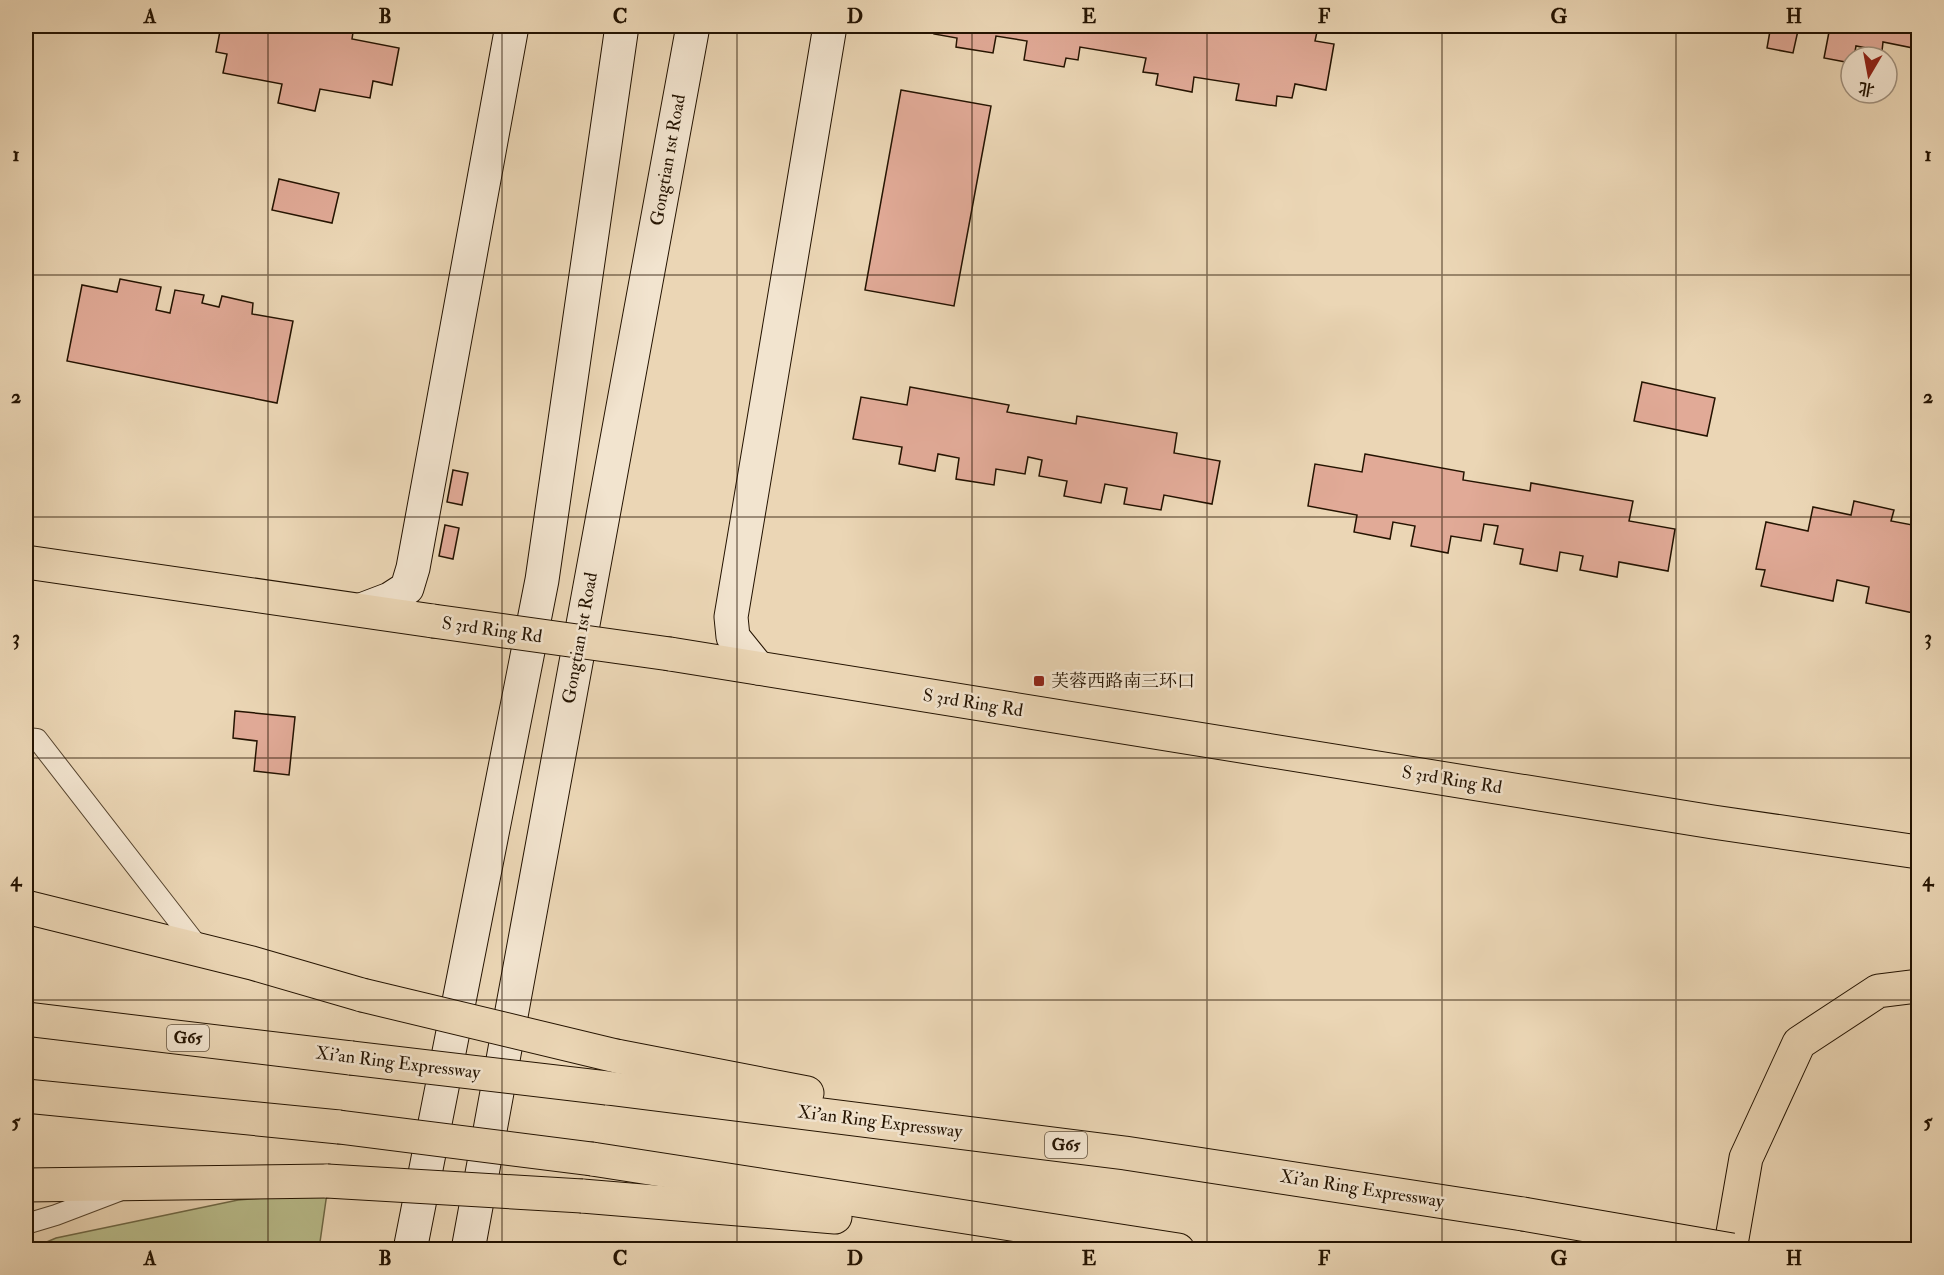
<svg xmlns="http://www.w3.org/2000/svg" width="1944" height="1275" font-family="'IM FELL Double Pica','Noto Serif SC',serif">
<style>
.grass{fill:#b9bd8c;stroke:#6e6846;stroke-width:1.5}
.building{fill:#e1aa97;stroke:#241301;stroke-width:1.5}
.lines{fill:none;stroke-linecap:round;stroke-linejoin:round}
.lane-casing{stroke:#56442e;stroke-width:22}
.secondary-casing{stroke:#241301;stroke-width:35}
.highway-casing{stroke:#241301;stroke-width:35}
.lane{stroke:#f2e4cf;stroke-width:20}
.secondary{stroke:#f2e4cf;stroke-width:33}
.highway{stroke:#ebd6b5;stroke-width:33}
.highway-bridge-casing{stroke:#241301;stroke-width:35;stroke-linecap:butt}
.highway-bridge{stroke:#ebd6b5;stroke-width:33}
.grid{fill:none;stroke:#241301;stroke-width:1.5;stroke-opacity:0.55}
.poi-dot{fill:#8f2418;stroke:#f2e4cf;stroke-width:2}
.labels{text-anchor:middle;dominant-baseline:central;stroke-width:5;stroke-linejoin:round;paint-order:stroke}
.shield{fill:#f2e4cf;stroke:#62523f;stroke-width:1.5}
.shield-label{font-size:16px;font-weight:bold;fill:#241301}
.street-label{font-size:18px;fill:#241301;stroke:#f2e4cf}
.poi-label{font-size:18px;fill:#241301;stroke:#f2e4cf;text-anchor:start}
.neatline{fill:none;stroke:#241301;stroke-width:2}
.grid-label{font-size:20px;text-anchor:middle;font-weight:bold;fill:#241301}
</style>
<rect width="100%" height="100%" fill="#ebd6b5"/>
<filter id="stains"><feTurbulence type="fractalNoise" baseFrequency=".00333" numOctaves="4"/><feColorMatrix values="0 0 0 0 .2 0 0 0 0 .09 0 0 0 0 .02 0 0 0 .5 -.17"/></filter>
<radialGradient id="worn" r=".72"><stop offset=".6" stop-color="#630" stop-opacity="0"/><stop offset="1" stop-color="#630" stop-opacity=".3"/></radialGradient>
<polygon class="grass" points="327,1193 319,1249 28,1250 56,1238 238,1200"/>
<g class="building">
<polygon points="221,26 304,26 303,31 317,33 319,26 354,26 352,39 399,48 392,85 373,81 370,98 320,89 315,111 278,103 282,84 223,73 227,54 216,52"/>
<polygon points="935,26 1276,26 1317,32 1315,41 1334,44 1326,90 1295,84 1292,98 1277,96 1276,106 1236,100 1239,84 1194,77 1192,92 1156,85 1158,74 1143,72 1146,58 1080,47 1078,60 1066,58 1064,67 1024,60 1027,41 996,36 993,53 956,47 957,38 934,34"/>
<polygon points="1745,26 1918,26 1918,49 1883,42 1882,51 1856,46 1854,57 1851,57 1851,63 1824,58 1829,32 1799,26 1793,53 1767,48 1770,31"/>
<polygon points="901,90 991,106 954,306 865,290"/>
<polygon points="279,179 339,193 332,223 272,210"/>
<polygon points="120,279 161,287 156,310 170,313 175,290 204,295 202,303 219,307 222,296 253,303 252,314 293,321 277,403 67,361 82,285 117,292"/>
<polygon points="1642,382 1715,398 1707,436 1634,421"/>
<polygon points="910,387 1009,405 1007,412 1076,424 1077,416 1177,433 1174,453 1220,461 1212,504 1164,495 1161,510 1124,504 1127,488 1105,484 1101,503 1064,496 1067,481 1039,476 1042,460 1028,457 1025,474 996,469 994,485 956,479 959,458 938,454 935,471 899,464 902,447 853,439 861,397 907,405"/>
<polygon points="1365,454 1464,472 1463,480 1530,491 1531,483 1633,501 1629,521 1675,529 1668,571 1619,562 1617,577 1580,570 1583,556 1560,552 1557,571 1520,564 1523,549 1494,544 1498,526 1484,524 1481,541 1451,536 1448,553 1411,546 1415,526 1393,522 1390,539 1354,532 1357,515 1308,506 1315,464 1362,472"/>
<polygon points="453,470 468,473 462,505 447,502"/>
<polygon points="1854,501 1894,510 1891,521 1918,526 1916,547 1918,548 1918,614 1866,603 1869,587 1837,580 1833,601 1761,586 1765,570 1756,569 1766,522 1808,531 1813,507 1851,515"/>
<polygon points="445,525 459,528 453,559 439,556"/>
<polygon points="235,711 295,717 289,775 254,771 257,741 233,738"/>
</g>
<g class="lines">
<defs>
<g id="lane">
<polyline points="26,738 37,739 200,949"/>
<polyline points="26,1224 56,1215 119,1191"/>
</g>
<g id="secondary">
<polyline points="361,610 390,599 407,588 413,568 512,26"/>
<polyline points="758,668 733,637 731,617 830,26"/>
<polyline points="410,1250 542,580 622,26"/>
<polyline points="468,1250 693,26"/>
</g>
<g id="highway">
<polyline points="26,562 433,621"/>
<polyline points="670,654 1713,822 1918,852"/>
<polyline points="26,907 252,963 362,995"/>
<polyline points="26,1019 351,1058"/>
<polyline points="616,1056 807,1093"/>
<polyline points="607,1088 1125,1153 1523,1214"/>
<polyline points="26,1096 339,1127"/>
<polyline points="592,1159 1178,1250"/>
<polyline points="26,1185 327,1181"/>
<polyline points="582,1196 835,1217"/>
<polyline points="1730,1250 1746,1158 1799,1043 1878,991 1918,986"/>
</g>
</defs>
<use href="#lane" class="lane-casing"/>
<use href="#secondary" class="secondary-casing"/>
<use href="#highway" class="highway-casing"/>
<use href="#lane" class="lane"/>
<use href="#secondary" class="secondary"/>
<use href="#highway" class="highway"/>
<defs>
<g id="highway-bridge">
<polyline points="433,621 670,654"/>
<polyline points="362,995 616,1056"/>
<polyline points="351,1058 607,1088"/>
<polyline points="339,1127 592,1159"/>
<polyline points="327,1181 582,1196"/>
<polyline points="1523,1214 1732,1250"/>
</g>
</defs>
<use href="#highway-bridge" class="highway-bridge-casing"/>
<use href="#highway-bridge" class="highway-bridge"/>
</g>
<path class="grid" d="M268,26V1250M502,26V1250M737,26V1250M972,26V1250M1207,26V1250M1442,26V1250M1676,26V1250M26,275H1918M26,517H1918M26,758H1918M26,1000H1918"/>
<rect class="poi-dot" x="1033" y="675" width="12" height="12" rx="3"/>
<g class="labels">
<g class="shield">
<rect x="167" y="1025" width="42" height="26" rx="4.5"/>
<rect x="1045" y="1132" width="42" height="26" rx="4.5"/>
</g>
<g class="shield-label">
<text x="188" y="1038">G65</text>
<text x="1066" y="1145">G65</text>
</g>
<g class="street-label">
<text transform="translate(668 160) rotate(-80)">Gongtian 1st Road</text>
<text transform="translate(492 630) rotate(8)">S 3rd Ring Rd</text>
<text transform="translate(580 638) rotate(-80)">Gongtian 1st Road</text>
<text transform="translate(973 703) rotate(9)">S 3rd Ring Rd</text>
<text transform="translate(1452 780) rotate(9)">S 3rd Ring Rd</text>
<text transform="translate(398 1063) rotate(7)">Xi'an Ring Expressway</text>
<text transform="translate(880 1122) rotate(7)">Xi'an Ring Expressway</text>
<text transform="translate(1362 1189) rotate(9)">Xi'an Ring Expressway</text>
</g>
<g class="poi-label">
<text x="1051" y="681">芙蓉西路南三环口</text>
</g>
</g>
<rect width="1944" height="1275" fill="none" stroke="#ebd6b5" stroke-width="66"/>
<g transform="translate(1869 75) rotate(190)"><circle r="28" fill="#f2e4cf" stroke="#a0907d" stroke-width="1.5"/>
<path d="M0-4.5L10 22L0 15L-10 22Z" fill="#8f2418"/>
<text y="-9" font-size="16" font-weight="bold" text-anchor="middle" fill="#241301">北</text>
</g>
<rect x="33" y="33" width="1878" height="1209" class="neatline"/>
<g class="grid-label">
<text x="150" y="23">A</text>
<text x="385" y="23">B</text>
<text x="620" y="23">C</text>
<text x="855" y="23">D</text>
<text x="1089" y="23">E</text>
<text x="1324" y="23">F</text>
<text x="1559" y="23">G</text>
<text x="1794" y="23">H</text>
<text x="16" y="161">1</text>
<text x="1928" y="161">1</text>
<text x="16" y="403">2</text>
<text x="1928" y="403">2</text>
<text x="16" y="644">3</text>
<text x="1928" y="644">3</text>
<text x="16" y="886">4</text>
<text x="1928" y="886">4</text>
<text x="16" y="1128">5</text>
<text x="1928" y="1128">5</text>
<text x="150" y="1265">A</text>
<text x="385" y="1265">B</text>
<text x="620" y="1265">C</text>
<text x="855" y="1265">D</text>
<text x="1089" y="1265">E</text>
<text x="1324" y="1265">F</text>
<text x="1559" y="1265">G</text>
<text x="1794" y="1265">H</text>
</g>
<rect width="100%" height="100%" filter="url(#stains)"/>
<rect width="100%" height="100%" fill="url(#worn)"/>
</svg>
